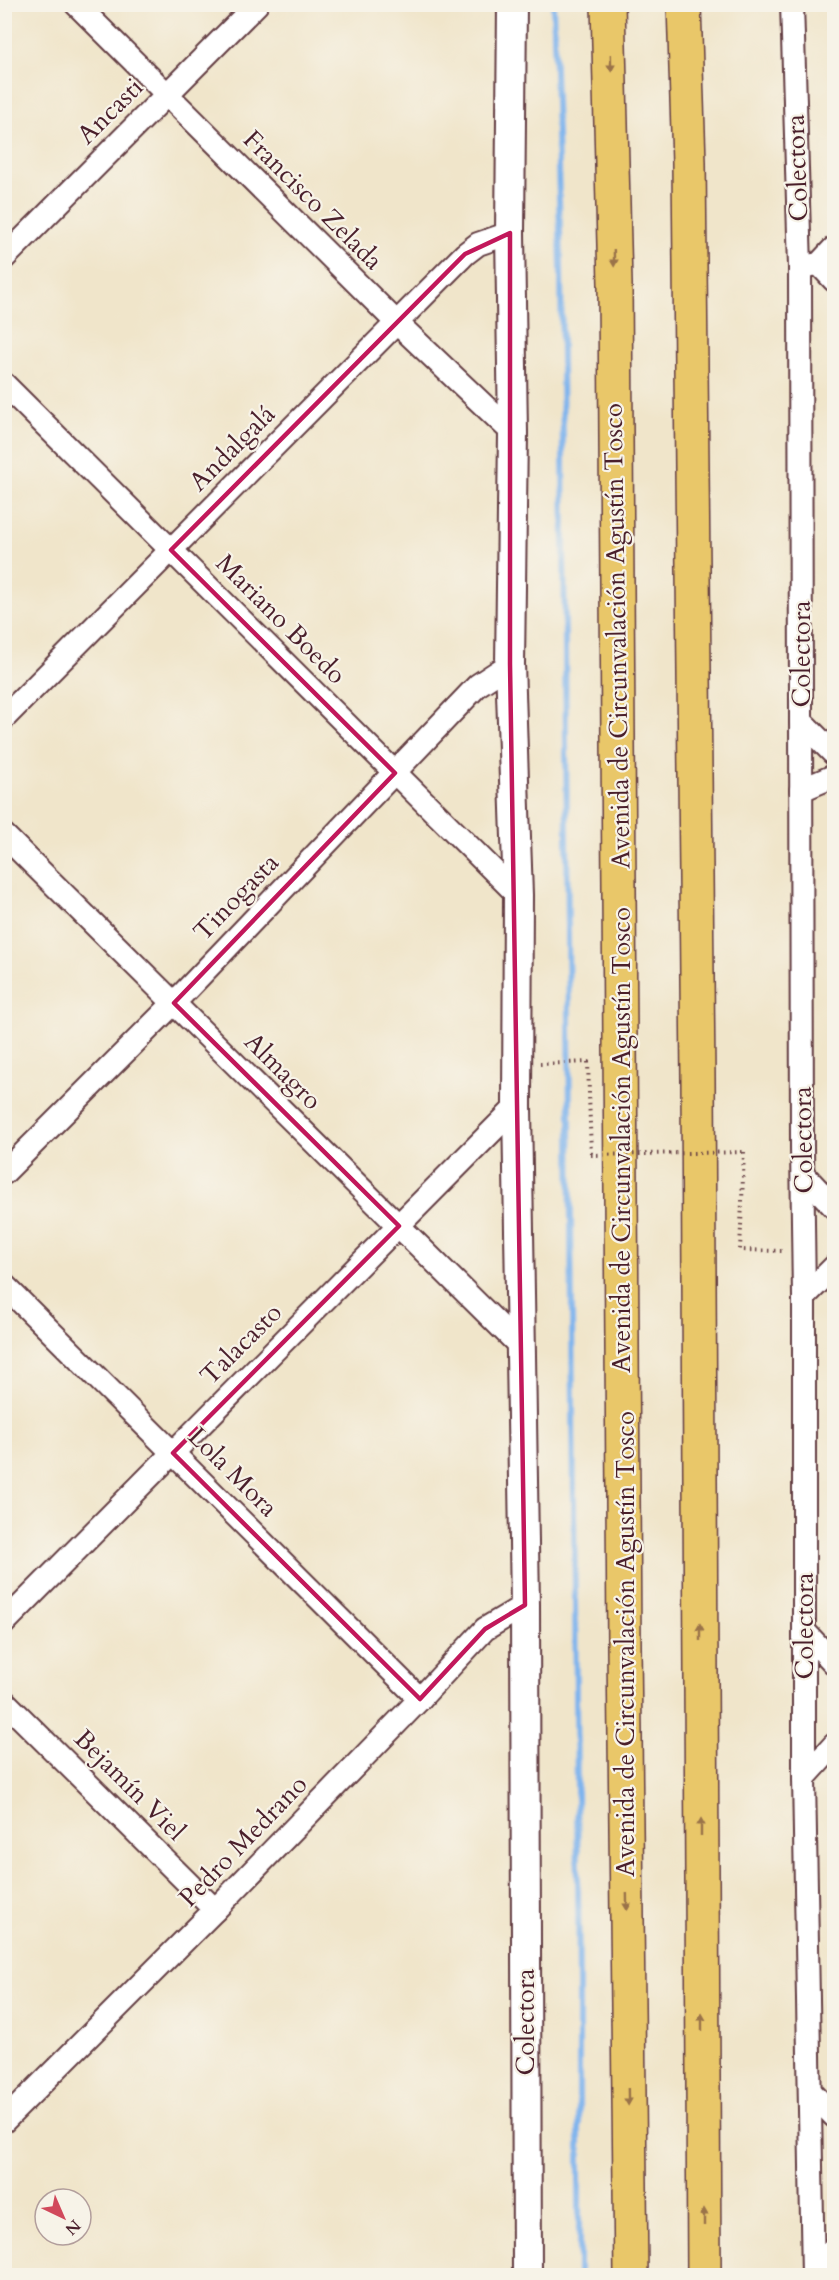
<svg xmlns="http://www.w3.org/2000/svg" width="839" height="2280" font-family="Cardo,serif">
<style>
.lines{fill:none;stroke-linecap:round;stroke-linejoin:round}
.stream{stroke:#7eb4ed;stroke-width:6}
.minor-casing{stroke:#633d43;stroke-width:26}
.tertiary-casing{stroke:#633d43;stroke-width:32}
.motorway-casing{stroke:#633d43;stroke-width:36}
.path{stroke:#633d43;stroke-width:4;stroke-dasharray:1.5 4.5;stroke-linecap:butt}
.minor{stroke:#fff;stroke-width:22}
.tertiary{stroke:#fff;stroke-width:28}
.motorway{stroke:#e9c769;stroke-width:33}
.path-bridge{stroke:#633d43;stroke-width:4;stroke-dasharray:1.5 4.5;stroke-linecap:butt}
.oneway{fill:#9a734a}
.marked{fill:none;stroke:#c2185b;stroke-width:4.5;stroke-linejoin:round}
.labels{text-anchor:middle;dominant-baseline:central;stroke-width:4.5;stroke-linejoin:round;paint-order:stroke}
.street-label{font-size:26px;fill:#4a1f2b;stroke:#f7f3e8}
</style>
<rect width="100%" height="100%" fill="#f7f3e8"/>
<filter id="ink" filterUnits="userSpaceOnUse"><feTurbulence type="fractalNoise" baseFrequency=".0167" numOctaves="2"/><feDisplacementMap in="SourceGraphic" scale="12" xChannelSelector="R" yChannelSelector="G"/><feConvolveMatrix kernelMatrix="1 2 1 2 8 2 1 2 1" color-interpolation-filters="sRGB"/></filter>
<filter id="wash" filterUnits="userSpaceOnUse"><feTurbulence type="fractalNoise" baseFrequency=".008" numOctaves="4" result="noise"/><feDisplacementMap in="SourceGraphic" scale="24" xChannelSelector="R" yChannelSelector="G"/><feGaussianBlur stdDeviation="1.35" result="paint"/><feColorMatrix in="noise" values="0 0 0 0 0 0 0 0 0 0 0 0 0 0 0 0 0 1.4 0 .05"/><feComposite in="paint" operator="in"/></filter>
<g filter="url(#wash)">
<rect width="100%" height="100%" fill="#f0e5ca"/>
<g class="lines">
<polyline class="stream" points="553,4 561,264 579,1981 579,2276"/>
</g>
</g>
<g filter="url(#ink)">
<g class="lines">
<defs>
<g id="minor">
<polyline points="76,4 397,323 513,433"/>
<polyline points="792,4 800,267 802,1147 804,1297 804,1778 813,2276"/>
<polyline points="4,258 257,4"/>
<polyline points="819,264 834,280"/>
<polyline points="800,267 819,264 834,248"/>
<polyline points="4,384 518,895"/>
<polyline points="4,718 465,254 478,244 510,233"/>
<polyline points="801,721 834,754"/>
<polyline points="801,790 834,776"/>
<polyline points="4,835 522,1348"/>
<polyline points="4,1173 174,1003 478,685 510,664"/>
<polyline points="804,1175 834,1207"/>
<polyline points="4,1285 420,1699"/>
<polyline points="804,1297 834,1267"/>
<polyline points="4,1623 517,1106"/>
<polyline points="804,1631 834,1663"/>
<polyline points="4,1701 215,1910"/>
<polyline points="804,1778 834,1745"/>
<polyline points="811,2092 834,2116"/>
<polyline points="4,2121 215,1910 420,1699 485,1629 525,1605"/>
<polyline points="814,2268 834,2248"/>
</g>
<polyline id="tertiary" points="512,4 510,233 513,433 510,664 518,895 517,1106 525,1605 527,2276"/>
<g id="motorway">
<polyline points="608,4 615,284 624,1647 631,2276"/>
<polyline points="684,4 689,163 698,1079 704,2276"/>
</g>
</defs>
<use href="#minor" class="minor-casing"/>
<use href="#tertiary" class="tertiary-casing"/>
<use href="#motorway" class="motorway-casing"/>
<g class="path">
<polyline points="540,1064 588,1062 591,1155"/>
<polyline points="744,1152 740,1250 783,1251"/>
</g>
<use href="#minor" class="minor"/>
<use href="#tertiary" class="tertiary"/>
<use href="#motorway" class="motorway"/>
<polyline class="path-bridge" points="591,1155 744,1152"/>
</g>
<defs><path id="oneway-solid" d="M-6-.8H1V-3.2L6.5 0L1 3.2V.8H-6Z" transform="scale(1.5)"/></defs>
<g class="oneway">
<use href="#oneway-solid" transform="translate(611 63) rotate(89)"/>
<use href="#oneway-solid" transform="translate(614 258) rotate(89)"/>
<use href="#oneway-solid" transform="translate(700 1632) rotate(-90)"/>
<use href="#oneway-solid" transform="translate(701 1827) rotate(-90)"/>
<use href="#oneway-solid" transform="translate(627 1902) rotate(89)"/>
<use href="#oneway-solid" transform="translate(702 2022) rotate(-90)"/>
<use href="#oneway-solid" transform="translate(628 2097) rotate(89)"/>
<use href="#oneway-solid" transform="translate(704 2217) rotate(-90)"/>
</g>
</g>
<path class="marked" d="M510,233V664L525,1605L485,1629L420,1699L173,1453L399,1226L174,1003L395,773L171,550L465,254Z"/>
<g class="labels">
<g class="street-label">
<text transform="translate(110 111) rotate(-45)">Ancasti</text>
<text transform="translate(797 168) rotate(-92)">Colectora</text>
<text transform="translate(313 200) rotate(45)">Francisco Zelada</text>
<text transform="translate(232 448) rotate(-45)">Andalgalá</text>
<text transform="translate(281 619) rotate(45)">Mariano Boedo</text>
<text transform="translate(617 636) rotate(-91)">Avenida de Circunvalación Agustín Tosco</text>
<text transform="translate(801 654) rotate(-90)">Colectora</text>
<text transform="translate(236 897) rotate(-46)">Tinogasta</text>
<text transform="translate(283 1071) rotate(45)">Almagro</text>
<text transform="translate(621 1140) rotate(-90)">Avenida de Circunvalación Agustín Tosco</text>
<text transform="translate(803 1140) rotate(-91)">Colectora</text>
<text transform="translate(241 1344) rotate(-45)">Talacasto</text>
<text transform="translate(233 1472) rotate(45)">Lola Mora</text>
<text transform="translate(804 1626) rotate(-90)">Colectora</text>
<text transform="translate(625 1644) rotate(-90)">Avenida de Circunvalación Agustín Tosco</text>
<text transform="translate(130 1785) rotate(45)">Bejamín Viel</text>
<text transform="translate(243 1841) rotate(-46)">Pedro Medrano</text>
<text transform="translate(525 2022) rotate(-90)">Colectora</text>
</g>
</g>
<rect width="839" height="2280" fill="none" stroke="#f7f3e8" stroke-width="24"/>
<g transform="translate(63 2217) rotate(136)"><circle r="28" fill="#f7f3e8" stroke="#b29e9c" stroke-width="1.5"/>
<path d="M0-4.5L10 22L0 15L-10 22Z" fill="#d1495b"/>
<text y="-9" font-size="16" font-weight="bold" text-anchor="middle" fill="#4a1f2b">N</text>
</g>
</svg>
